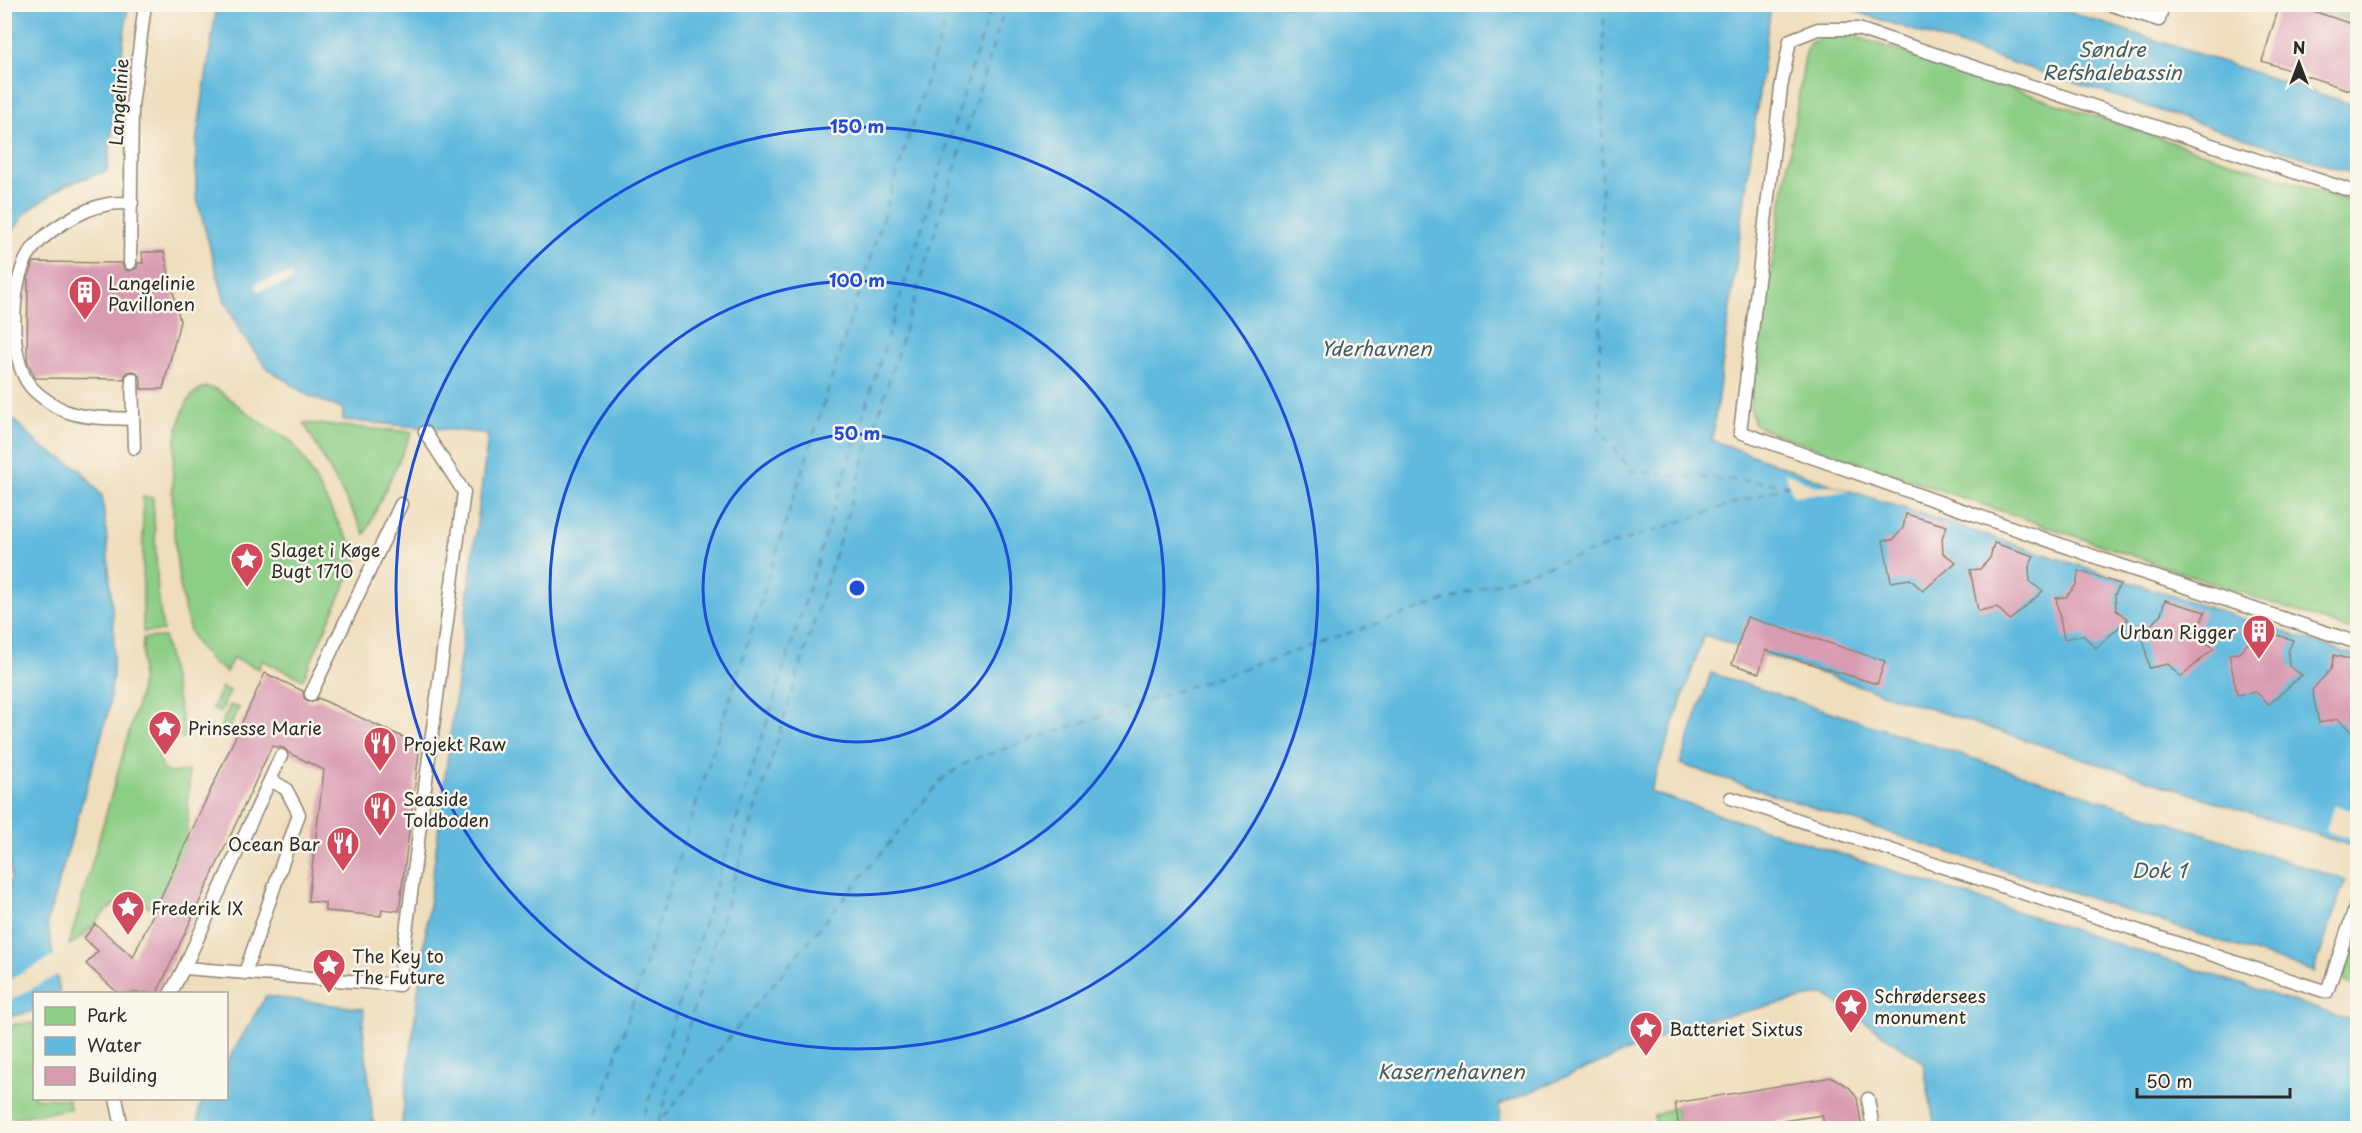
<svg xmlns="http://www.w3.org/2000/svg" width="2362" height="1133" font-family="'Playpen Sans',sans-serif">
<style>
.green{fill:#8dce86;stroke:#5c7c58;stroke-width:1.5}
.water{fill:#61bade;stroke:#467284;stroke-width:1.5}
.pier{fill:#efddbb}
.lines{fill:none;stroke-linecap:round;stroke-linejoin:round}
.ferry{stroke:#3e5d6a;stroke-width:1.5;stroke-dasharray:8 6;stroke-linecap:butt}
.building{fill:#d99bb2}
.lane-casing{stroke:#8d8473;stroke-width:15}
.lane{stroke:#fff;stroke-width:12}
.ring{fill:none;stroke:#1d4ed8;stroke-width:3}
.labels{text-anchor:middle;dominant-baseline:central;stroke-width:5;stroke-linejoin:round;paint-order:stroke}
.street-label{font-size:18px;fill:#2b2b2b;stroke:#fbf7ec}
.poi-label{font-size:18px;fill:#2b2b2b;stroke:#fbf7ec;text-anchor:start}
.water-label{font-size:20px;font-style:italic;fill:#3e5d6a;stroke:#fbf7ec}
.centre{fill:#1d4ed8;stroke:#fbf7ec;stroke-width:3}
.ring-label{font-size:18px;text-anchor:middle;font-weight:bold;fill:#1d4ed8;stroke:#fbf7ec;stroke-width:5;stroke-linejoin:round;paint-order:stroke}
</style>
<rect width="100%" height="100%" fill="#fbf7ec"/>
<filter id="ink" filterUnits="userSpaceOnUse"><feTurbulence type="fractalNoise" baseFrequency=".0167" numOctaves="2"/><feDisplacementMap in="SourceGraphic" scale="12" xChannelSelector="R" yChannelSelector="G"/><feConvolveMatrix kernelMatrix="1 2 1 2 8 2 1 2 1" color-interpolation-filters="sRGB"/></filter>
<filter id="wash" filterUnits="userSpaceOnUse"><feTurbulence type="fractalNoise" baseFrequency=".008" numOctaves="4" result="noise"/><feDisplacementMap in="SourceGraphic" scale="24" xChannelSelector="R" yChannelSelector="G"/><feGaussianBlur stdDeviation="1.35" result="paint"/><feColorMatrix in="noise" values="0 0 0 0 0 0 0 0 0 0 0 0 0 0 0 0 0 1.4 0 .05"/><feComposite in="paint" operator="in"/></filter>
<g filter="url(#wash)">
<rect width="100%" height="100%" fill="#efddbb"/>
<g class="green">
<polygon points="2300,5 2357,5 2357,22"/>
<polygon points="1827,35 1851,35 2357,204 2357,632 1772,433 1754,424 1750,406 1805,56 1810,43"/>
<path d="M206,387L218,390L257,420L291,441L305,461L341,528L359,554L303,679L262,660L259,669L233,658L226,672C212,663 202,654 194,640C175,602 152,398 206,387Z"/>
<polygon points="304,423 412,432 365,534"/>
<polygon points="143,497 153,498 158,594 163,631 143,632"/>
<path d="M164,637L185,735L183,738L169,737L161,741C159,749 158,771 169,773C175,773 183,771 189,771L187,846L165,915C156,911 144,903 134,901C106,896 92,935 69,945L137,704L141,688L143,638Z"/>
<polygon points="222,687 230,691 220,713 212,709"/>
<polygon points="230,705 239,708 227,733 219,730"/>
<polygon points="2357,922 2358,986 2357,986 2345,982 2343,965"/>
<polygon points="34,1023 34,1098 68,1099 70,1109 5,1119 5,1040 14,1024"/>
<polygon points="1675,1107 1679,1128 1656,1128 1654,1116"/>
</g>
<g class="water">
<polygon points="5,4 128,5 107,171 65,185 28,211 5,241"/>
<polygon points="217,5 1771,5 1712,440 1832,485 2357,656 2357,848 1704,635 1650,792 2357,1022 2357,1128 1935,1128 1923,1062 1824,994 1697,1022 1499,1105 1501,1128 401,1128 488,436 483,433 343,420 343,409 309,396 268,369 242,335 224,299 196,196 196,143"/>
<polygon points="1836,5 2048,5 2357,106 2357,175"/>
<polygon points="4,406 10,416 41,447 80,469 102,496 106,530 114,632 113,676 108,713 47,922 60,993 34,994 34,1011 11,1016 9,1001 4,992 5,895 11,878 10,864 4,846"/>
<polygon points="1711,673 2345,880 2314,972 1680,764"/>
<polygon points="266,996 364,1009 363,1028 374,1128 198,1127 199,1108 205,1099 226,1098 227,1062"/>
</g>
<g class="pier">
<polygon points="291,274 293,282 257,291 256,283"/>
<polygon points="1785,472 1815,486 1832,485 1850,491 1793,496"/>
<polygon points="2334,805 2357,812 2353,830 2357,832 2357,837 2352,835 2350,839 2326,831"/>
<polygon points="56,955 59,974 9,1001 5,992 5,982"/>
</g>
<g class="lines">
<g class="ferry">
<polyline points="1604,4 1599,428 1631,471 1788,485"/>
<polyline points="659,1121 1006,4"/>
<polyline points="593,1128 951,4"/>
<polyline points="640,1128 992,4"/>
<polyline points="655,1128 943,778 971,760 1789,485"/>
</g>
</g>
<g id="blocks">
<g class="building">
<polygon points="2280,4 2292,4 2358,26 2358,65 2349,90 2262,61"/>
<polygon points="142,252 164,252 180,321 163,389 141,389 141,379 136,372 132,371 127,372 124,379 35,378 27,360 28,278 34,262 122,263 125,270 130,271 137,268 138,263 143,263"/>
<polygon points="1906,514 1947,526 1942,538 1943,553 1956,562 1923,591 1910,579 1891,582 1883,540 1893,540 1903,528"/>
<polygon points="1994,543 2034,556 2029,567 2030,582 2043,591 2010,620 1997,607 1978,611 1970,570 1980,569 1990,558"/>
<polygon points="2079,571 2120,584 2115,595 2116,610 2128,619 2096,648 2083,635 2064,639 2056,598 2066,597 2076,585"/>
<polygon points="2165,600 2205,612 2200,624 2201,639 2214,648 2181,677 2168,664 2149,668 2141,626 2151,625 2161,614"/>
<polygon points="1747,617 1885,661 1877,684 1766,650 1759,673 1732,664"/>
<polygon points="2252,627 2293,640 2288,652 2289,666 2302,675 2269,704 2256,692 2237,695 2229,654 2239,653 2249,642"/>
<polygon points="2334,655 2358,662 2358,738 2338,719 2319,723 2312,690 2331,669"/>
<polygon points="265,673 303,691 304,698 308,702 315,701 318,698 420,745 399,911 382,909 381,916 325,911 325,903 308,901 324,770 289,753 284,748 272,746 157,993 118,993 86,964 98,951 84,938 95,924 133,957"/>
<polygon points="1832,1077 1850,1088 1857,1098 1862,1128 1825,1128 1822,1115 1735,1128 1679,1128 1675,1103"/>
</g>
</g>
</g>
<g filter="url(#ink)">
<use href="#blocks" fill-opacity="0" stroke="#8d8473" stroke-width="1.5"/>
<g class="lines">
<defs>
<g id="lane">
<polyline points="2109,4 2159,20 2163,4"/>
<polyline points="2358,193 1858,29 1818,29 1790,40 1781,88 1740,432 2104,560 2358,643"/>
<path d="M132,203C125,203 117,203 109,204C83,208 43,232 29,254C10,282 8,361 31,387C39,396 54,406 65,411C86,419 110,418 133,419"/>
<polyline points="130,263 132,106 145,4"/>
<polyline points="132,379 134,448"/>
<polyline points="311,694 401,504"/>
<polyline points="1731,798 2327,992 2358,899"/>
<polyline points="184,968 399,985 464,492 425,432"/>
<polyline points="245,973 299,814 286,789 271,780"/>
<polyline points="170,994 184,968 281,756"/>
<polyline points="116,1098 122,1128"/>
<polyline points="1868,1099 1873,1128"/>
</g>
</defs>
<use href="#lane" class="lane-casing"/>
<use href="#lane" class="lane"/>
</g>
</g>
<g class="ring">
<circle cx="857" cy="588" r="154"/>
<circle cx="857" cy="588" r="307"/>
<circle cx="857" cy="588" r="461"/>
</g>
<defs>
<symbol id="building-pin" viewBox="-11 -11 22 30"><path d="M0 17L-7.5 6A9.5 9.5 0 1 1 7.5 6Z" fill="#d1495b" stroke="#fbf7ec"/><path d="M-4-6H4V6H1V3H-1V6H-4ZM-2.5-4.3h1.7v1.8h-1.7ZM.8-4.3h1.7v1.8H.8ZM-2.5-1h1.7V.8h-1.7ZM.8-1h1.7V.8H.8Z" fill="#fff"/></symbol>
<symbol id="sight-pin" viewBox="-11 -11 22 30"><path d="M0 17L-7.5 6A9.5 9.5 0 1 1 7.5 6Z" fill="#d1495b" stroke="#fbf7ec"/><path d="M0-6L1.8-2.2L6-1.7L2.9 1.2L3.7 5.4L0 3.3L-3.7 5.4L-2.9 1.2L-6-1.7L-1.8-2.2Z" fill="#fff"/></symbol>
<symbol id="restaurant-pin" viewBox="-11 -11 22 30"><path d="M0 17L-7.5 6A9.5 9.5 0 1 1 7.5 6Z" fill="#d1495b" stroke="#fbf7ec"/><path d="M-5-6h1v4h1v-4h1v4h1v-4h1v5L-1.5 .5V6h-2V.5L-5-1ZM5-6V6H3V1.5H1.5Q1.5-4 5-6Z" fill="#fff"/></symbol>
</defs>
<g fill-rule="evenodd">
<use href="#building-pin" x="66" y="273" width="38" height="52"/>
<use href="#sight-pin" x="228" y="540" width="38" height="52"/>
<use href="#building-pin" x="2240" y="612" width="38" height="52"/>
<use href="#sight-pin" x="146" y="708" width="38" height="52"/>
<use href="#restaurant-pin" x="361" y="724" width="38" height="52"/>
<use href="#restaurant-pin" x="361" y="789" width="38" height="52"/>
<use href="#restaurant-pin" x="324" y="824" width="38" height="52"/>
<use href="#sight-pin" x="109" y="888" width="38" height="52"/>
<use href="#sight-pin" x="310" y="946" width="38" height="52"/>
<use href="#sight-pin" x="1832" y="986" width="38" height="52"/>
<use href="#sight-pin" x="1627" y="1009" width="38" height="52"/>
</g>
<g class="labels">
<g class="street-label">
<text transform="translate(118 102) rotate(-86)">Langelinie</text>
</g>
<g class="poi-label">
<text x="108" y="282">Langelinie<tspan x="108" dy="21">Pavillonen</tspan></text>
<text x="270" y="549">Slaget i Køge<tspan x="270" dy="21">Bugt 1710</tspan></text>
<text x="2236" y="631" text-anchor="end">Urban Rigger</text>
<text x="188" y="727">Prinsesse Marie</text>
<text x="403" y="743">Projekt Raw</text>
<text x="403" y="798">Seaside<tspan x="403" dy="21">Toldboden</tspan></text>
<text x="320" y="843" text-anchor="end">Ocean Bar</text>
<text x="151" y="907">Frederik IX</text>
<text x="352" y="955">The Key to<tspan x="352" dy="21">The Future</tspan></text>
<text x="1874" y="995">Schrødersees<tspan x="1874" dy="21">monument</tspan></text>
<text x="1669" y="1028">Batteriet Sixtus</text>
</g>
<g class="water-label">
<text x="2112" y="49">Søndre<tspan x="2112" dy="23">Refshalebassin</tspan></text>
<text x="1376" y="348">Yderhavnen</text>
<text x="2159" y="870">Dok 1</text>
<text x="1451" y="1071">Kasernehavnen</text>
</g>
</g>
<circle cx="857" cy="588" r="9" class="centre"/>
<g class="ring-label">
<text x="857" y="133">150 m</text>
<text x="857" y="287">100 m</text>
<text x="857" y="440">50 m</text>
</g>
<rect width="2362" height="1133" fill="none" stroke="#fbf7ec" stroke-width="24"/>
<rect x="33" y="992" width="195" height="108" fill="#fbf7ec" stroke="#a8a59f" stroke-width="1.5"/>
<rect x="45" y="1007" width="30" height="18" fill="#8dce86" stroke="#a8a59f" stroke-width="1.5"/>
<text x="87" y="1022" font-size="18" fill="#2b2b2b">Park</text>
<rect x="45" y="1037" width="30" height="18" fill="#61bade" stroke="#a8a59f" stroke-width="1.5"/>
<text x="87" y="1052" font-size="18" fill="#2b2b2b">Water</text>
<rect x="45" y="1067" width="30" height="18" fill="#d99bb2" stroke="#a8a59f" stroke-width="1.5"/>
<text x="87" y="1082" font-size="18" fill="#2b2b2b">Building</text>
<g transform="translate(2299 63)" stroke="#fbf7ec" stroke-width="4.5" paint-order="stroke">
<path d="M0-4.5L10 22L0 15L-10 22Z" fill="#2b2b2b"/>
<text y="-9" font-size="16" font-weight="bold" text-anchor="middle" fill="#2b2b2b">N</text>
</g>
<path d="M2137 1088v9h153v-9" fill="none" stroke="#2b2b2b" stroke-width="3"/>
<text x="2146" y="1088" font-size="18" fill="#2b2b2b" stroke="#fbf7ec" stroke-width="4.5" paint-order="stroke">50 m</text>
</svg>
